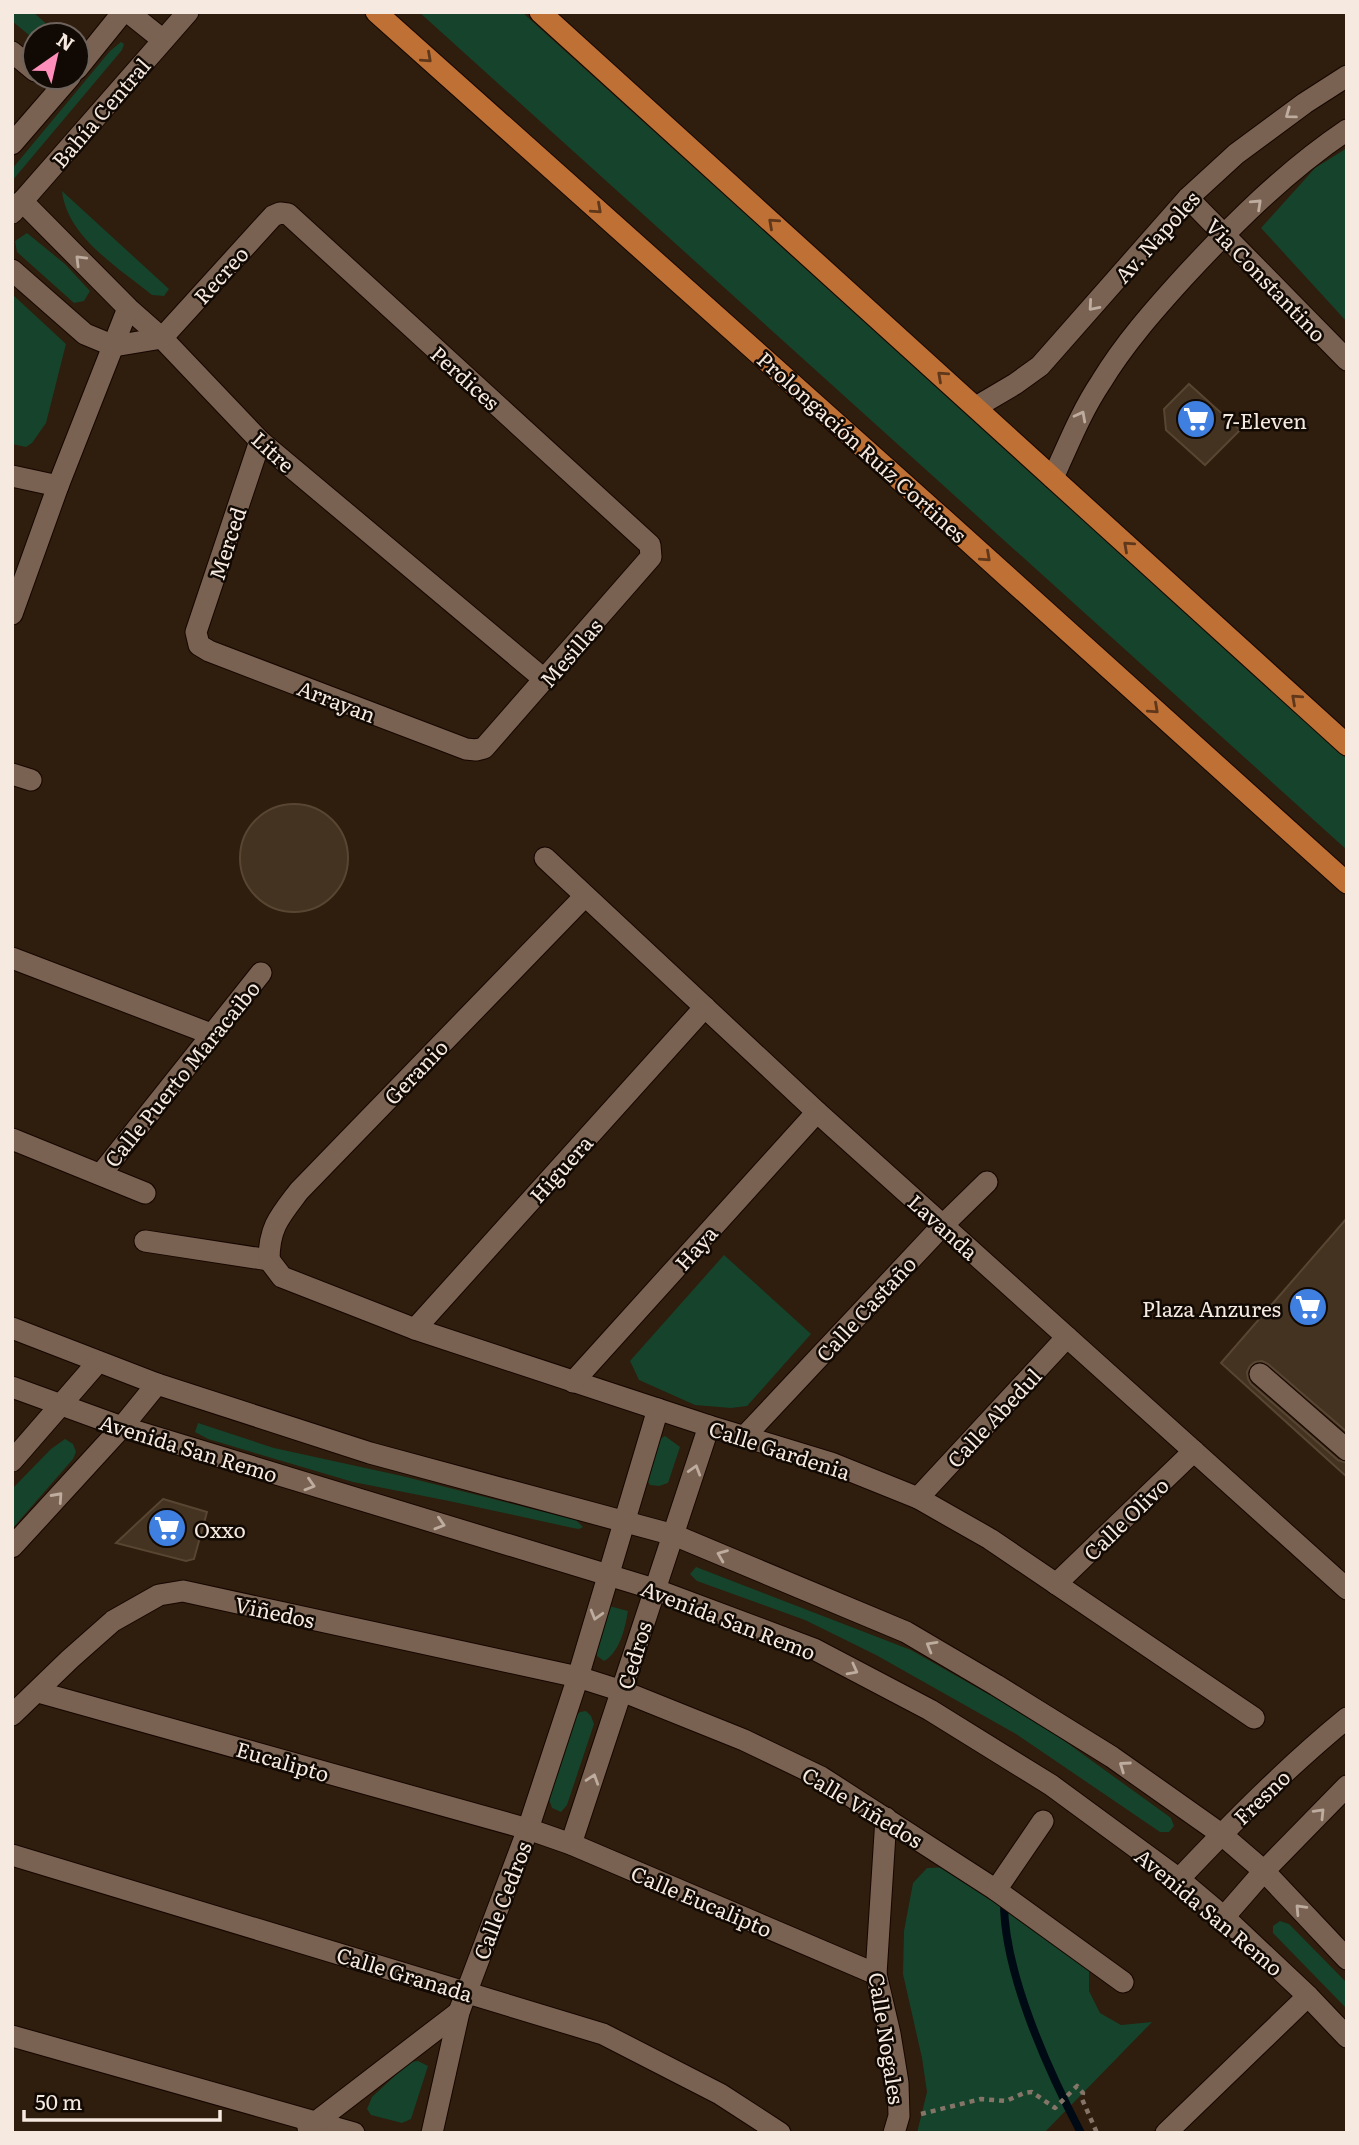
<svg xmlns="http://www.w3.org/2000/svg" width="1359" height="2145" font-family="Literata,serif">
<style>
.green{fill:#16432b}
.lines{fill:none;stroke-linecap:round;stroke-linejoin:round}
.stream{stroke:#000a14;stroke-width:8}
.building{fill:#443320;stroke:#584633;stroke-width:2}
.minor-casing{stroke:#160600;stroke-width:23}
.major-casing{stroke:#160600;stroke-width:23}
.path{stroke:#857568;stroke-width:4.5;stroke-dasharray:5 5;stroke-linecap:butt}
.minor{stroke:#796251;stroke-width:21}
.major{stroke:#be7035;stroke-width:21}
.oneway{stroke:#5f371a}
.oneway2{stroke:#beac9f}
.labels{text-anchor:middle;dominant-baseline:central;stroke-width:5;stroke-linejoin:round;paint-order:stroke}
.street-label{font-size:21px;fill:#f6e9df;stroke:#110904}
.poi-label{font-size:21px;fill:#f6e9df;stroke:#110904;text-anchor:start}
</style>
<rect width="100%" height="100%" fill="#2f1d0d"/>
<g class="green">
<polygon points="12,12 33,12 59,35 35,35 35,40 12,21"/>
<polygon points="419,12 522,12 1347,759 1347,850"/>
<polygon points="121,42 124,44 122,50 12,181 12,169 110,51"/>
<polygon points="1347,148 1347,322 1261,228 1315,168"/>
<path d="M62,191L169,289L164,296L152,295C119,268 67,237 62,191Z"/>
<polygon points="27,233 65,264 90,291 84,301 74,303 17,252 15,241"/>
<polygon points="12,294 66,344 46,423 32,443 26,447 12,444"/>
<polygon points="724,1255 811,1334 747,1406 731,1408 695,1405 639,1380 630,1361"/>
<polygon points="198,1423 274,1448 402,1476 576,1520 583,1527 579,1529 573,1528 449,1501 353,1482 208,1439 195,1432"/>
<polygon points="665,1436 680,1447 668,1483 659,1486 650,1485 646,1479 657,1441"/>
<polygon points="65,1439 73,1444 76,1452 73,1459 12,1529 12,1489 51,1449"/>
<polygon points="696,1567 911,1650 1041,1724 1167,1815 1171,1818 1174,1826 1169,1832 1160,1832 1016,1734 876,1655 805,1620 697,1581 690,1574"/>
<path d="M609,1606L628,1611C625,1628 620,1652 604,1661L597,1656V1641Z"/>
<polygon points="586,1711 591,1716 594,1724 567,1805 561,1812 552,1808 549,1799 573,1718 580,1712"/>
<polygon points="951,1867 1089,1967 1089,1991 1100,2013 1121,2025 1152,2022 1044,2133 917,2133 927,2092 922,2058 903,1974 904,1931 913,1883 927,1868"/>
<polygon points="1280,1921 1289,1924 1347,1983 1347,2009 1273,1933 1273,1926"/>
<polygon points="418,2061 428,2066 411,2119 402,2123 371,2115 367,2109 372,2097 410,2062"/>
</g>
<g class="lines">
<path class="stream" d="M1004,1900C1003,1971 1048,2070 1081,2133"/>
</g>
<g class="building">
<polygon points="1189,384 1240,430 1205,465 1166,430 1164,409"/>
<circle cx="294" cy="858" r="54"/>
<polygon points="1347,1218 1347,1432 1268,1364 1262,1361 1255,1362 1250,1366 1247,1372 1248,1379 1251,1384 1338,1460 1347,1463 1347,1477 1221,1363"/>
<polygon points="163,1499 207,1512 194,1559 186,1561 116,1543"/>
</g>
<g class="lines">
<defs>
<g id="minor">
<polyline points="128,12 163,40"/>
<polyline points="12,52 35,71"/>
<polyline points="77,69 123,12"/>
<polyline points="12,144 70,77"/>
<polyline points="1188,198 1347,360"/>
<polyline points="22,201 128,308 162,338 260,441 545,680"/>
<polyline points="12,213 188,12"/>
<polyline points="12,270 85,334 114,346"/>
<polyline points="114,346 162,338 273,216 280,213 288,214 650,545 651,557 484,748 476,750 466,749 209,651 199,645 196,632 260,441"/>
<polyline points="976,407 1015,384 1040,366 1188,198 1236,154 1305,103 1347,76"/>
<polyline points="12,476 58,486"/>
<path d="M1053,478C1068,445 1081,412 1101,382C1124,344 1154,310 1184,277C1233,224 1286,171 1347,130"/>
<polyline points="12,614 58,486 128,308"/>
<polyline points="12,774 31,780"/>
<polyline points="545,858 817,1112 1347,1589"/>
<polyline points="12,958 211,1034"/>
<polyline points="12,1139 145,1193"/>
<polyline points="101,1174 261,973"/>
<polyline points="145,1241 269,1260"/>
<polyline points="269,1260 282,1277 415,1329 709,1426 831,1463 918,1498 990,1539 1254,1718"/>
<path d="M269,1260C269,1227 280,1216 299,1191L585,896"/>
<polyline points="12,1328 157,1384 370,1453 674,1535 906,1632 996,1685 1112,1757 1221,1834 1264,1871 1347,1959"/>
<polyline points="415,1329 705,1007"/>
<polyline points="1260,1374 1347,1450"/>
<polyline points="573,1382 817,1112"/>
<polyline points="12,1387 122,1427 654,1589 814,1649 930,1710 1051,1785 1179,1879 1224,1917 1308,1996 1347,2037"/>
<polyline points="745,1436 943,1225 987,1182"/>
<polyline points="12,1461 98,1362"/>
<polyline points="918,1498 1067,1337"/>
<polyline points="12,1547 122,1427 157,1384"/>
<polyline points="1056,1584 1194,1451"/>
<polyline points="38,1692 528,1829 571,1844 876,1974"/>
<polyline points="12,1715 70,1659 113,1621 159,1595 183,1591 578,1677 622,1691 744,1740 821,1777 996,1890 1123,1982"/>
<polyline points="886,1818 876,1974 890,2034 898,2083 899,2116 894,2133"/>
<polyline points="571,1844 709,1426"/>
<polyline points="12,1855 603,2034 720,2094 780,2133"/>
<path d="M1179,1879C1232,1823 1287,1767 1347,1718"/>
<polyline points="996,1890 1043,1821"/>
<polyline points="1224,1917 1264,1871 1347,1786"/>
<polyline points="12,2036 354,2133"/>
<polyline points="308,2128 459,2012"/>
<polyline points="432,2133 459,2012 528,1829 578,1677 658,1409"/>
<polyline points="1166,2133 1308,1996"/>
</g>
<g id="major">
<polyline points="376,12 939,515 1347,883"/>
<polyline points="540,12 1347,745"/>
</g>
</defs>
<use href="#minor" class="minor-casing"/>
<use href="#major" class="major-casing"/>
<polyline class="path" points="921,2114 981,2099 1006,2101 1024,2093 1032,2092 1055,2108 1077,2086 1083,2093 1082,2099 1097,2133"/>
<use href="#minor" class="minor"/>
<use href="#major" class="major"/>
</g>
<defs><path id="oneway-chevron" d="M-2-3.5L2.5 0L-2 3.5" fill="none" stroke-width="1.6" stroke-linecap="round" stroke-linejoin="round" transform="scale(1.75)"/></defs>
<g class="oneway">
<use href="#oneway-chevron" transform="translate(427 58) rotate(42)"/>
<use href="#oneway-chevron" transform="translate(597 209) rotate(42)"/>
<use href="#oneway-chevron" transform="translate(773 223) rotate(-138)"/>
<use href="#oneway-chevron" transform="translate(942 376) rotate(-138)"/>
<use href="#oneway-chevron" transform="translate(1128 546) rotate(-138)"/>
<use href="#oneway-chevron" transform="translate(986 557) rotate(42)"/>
<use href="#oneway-chevron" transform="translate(1296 699) rotate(-138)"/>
<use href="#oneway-chevron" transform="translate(1154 709) rotate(42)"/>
</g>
<g class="oneway2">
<use href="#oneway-chevron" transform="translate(1290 114) rotate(144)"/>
<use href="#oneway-chevron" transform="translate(1257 204) rotate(-43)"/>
<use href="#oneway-chevron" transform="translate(80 260) rotate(-135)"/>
<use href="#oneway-chevron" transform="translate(1093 306) rotate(131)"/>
<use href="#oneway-chevron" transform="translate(1081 416) rotate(-62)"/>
<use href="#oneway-chevron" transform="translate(695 1470) rotate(-73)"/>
<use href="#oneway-chevron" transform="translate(310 1485) rotate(17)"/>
<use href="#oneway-chevron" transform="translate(58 1497) rotate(-48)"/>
<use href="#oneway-chevron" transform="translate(440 1524) rotate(17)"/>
<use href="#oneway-chevron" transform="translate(722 1555) rotate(-158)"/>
<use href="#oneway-chevron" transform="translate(596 1615) rotate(106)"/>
<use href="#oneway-chevron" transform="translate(931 1646) rotate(-150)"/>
<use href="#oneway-chevron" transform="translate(853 1670) rotate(28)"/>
<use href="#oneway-chevron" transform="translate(1124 1766) rotate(-145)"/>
<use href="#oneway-chevron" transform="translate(593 1779) rotate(-72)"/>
<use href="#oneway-chevron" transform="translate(1320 1813) rotate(-46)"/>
<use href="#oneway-chevron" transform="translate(1300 1909) rotate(-133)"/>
</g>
<defs>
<symbol id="supermarket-disc" viewBox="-11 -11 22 22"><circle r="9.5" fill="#3f7fe0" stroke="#110904"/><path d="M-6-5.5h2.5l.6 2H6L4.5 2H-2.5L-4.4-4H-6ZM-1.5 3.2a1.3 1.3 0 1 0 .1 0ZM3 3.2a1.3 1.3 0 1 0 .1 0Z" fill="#fff"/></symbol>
</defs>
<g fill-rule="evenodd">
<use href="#supermarket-disc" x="1174" y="397" width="44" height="44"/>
<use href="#supermarket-disc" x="1286" y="1285" width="44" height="44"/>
<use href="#supermarket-disc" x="145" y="1506" width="44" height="44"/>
</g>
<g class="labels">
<g class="street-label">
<text transform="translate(100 112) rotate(-49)">Bahía Central</text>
<text transform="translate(1156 236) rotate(-48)">Av. Napoles</text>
<text transform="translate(220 274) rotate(-48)">Recreo</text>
<text transform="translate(1267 279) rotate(46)">Via Constantino</text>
<text transform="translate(466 377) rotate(42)">Perdices</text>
<text transform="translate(863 446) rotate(42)">Prolongación Ruíz Cortines</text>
<text transform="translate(274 451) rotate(42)">Litre</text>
<text transform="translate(226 543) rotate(-72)">Merced</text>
<text transform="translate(570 652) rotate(-49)">Mesillas</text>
<text transform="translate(337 700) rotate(21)">Arrayan</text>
<text transform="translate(415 1071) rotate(-46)">Geranio</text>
<text transform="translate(181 1073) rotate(-51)">Calle Puerto Maracaibo</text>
<text transform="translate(560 1168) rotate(-48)">Higuera</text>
<text transform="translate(944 1226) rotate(42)">Lavanda</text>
<text transform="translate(695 1247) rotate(-48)">Haya</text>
<text transform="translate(865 1308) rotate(-47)">Calle Castaño</text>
<text transform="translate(993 1417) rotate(-47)">Calle Abedul</text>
<text transform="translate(189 1447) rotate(17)">Avenida San Remo</text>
<text transform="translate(780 1449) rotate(18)">Calle Gardenia</text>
<text transform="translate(1125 1518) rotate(-44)">Calle Olivo</text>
<text transform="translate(275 1611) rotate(12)">Viñedos</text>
<text transform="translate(729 1619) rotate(21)">Avenida San Remo</text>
<text transform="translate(633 1655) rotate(-73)">Cedros</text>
<text transform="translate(283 1760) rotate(16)">Eucalipto</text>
<text transform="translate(1261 1796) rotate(-44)">Fresno</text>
<text transform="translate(863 1806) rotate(31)">Calle Viñedos</text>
<text transform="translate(501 1900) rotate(-69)">Calle Cedros</text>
<text transform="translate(702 1900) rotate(23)">Calle Eucalipto</text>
<text transform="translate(1210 1911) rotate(40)">Avenida San Remo</text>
<text transform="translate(405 1973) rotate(17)">Calle Granada</text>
<text transform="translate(888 2038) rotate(81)">Calle Nogales</text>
</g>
<g class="poi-label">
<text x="1223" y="419">7-Eleven</text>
<text x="1281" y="1307" text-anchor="end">Plaza Anzures</text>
<text x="194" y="1528">Oxxo</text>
</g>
</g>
<rect width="1359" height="2145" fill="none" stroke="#f6e9df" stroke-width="28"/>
<g transform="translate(56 56) rotate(34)"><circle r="33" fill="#110904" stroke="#6d635c" stroke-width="2"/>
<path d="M0-5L12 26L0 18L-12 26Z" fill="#ff8eba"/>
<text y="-10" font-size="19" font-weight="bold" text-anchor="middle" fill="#f6e9df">N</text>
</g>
<path d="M24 2110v10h196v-10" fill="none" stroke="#f6e9df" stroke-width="3.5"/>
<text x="35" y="2110" font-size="21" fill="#f6e9df" stroke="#110904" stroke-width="5" paint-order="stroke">50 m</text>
</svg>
